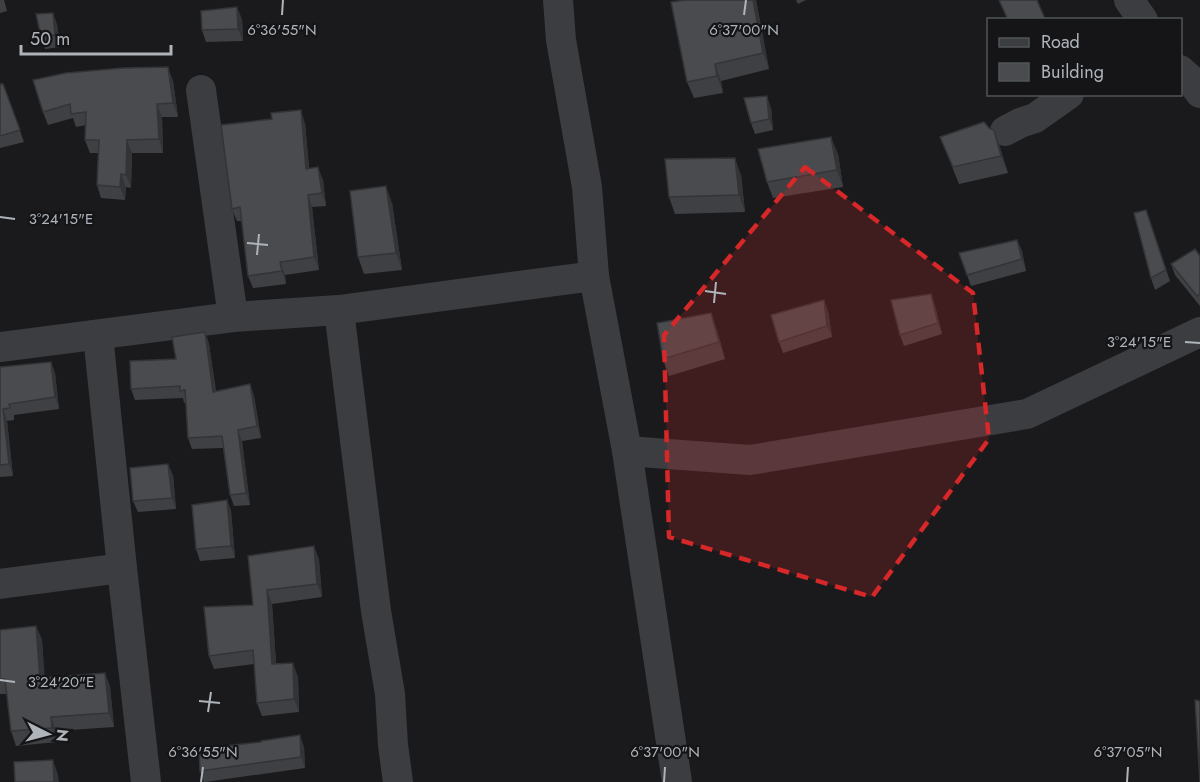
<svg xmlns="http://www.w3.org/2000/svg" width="1200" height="782" font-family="Jost,sans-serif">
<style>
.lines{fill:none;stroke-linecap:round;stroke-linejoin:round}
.minor{stroke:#3b3d40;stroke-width:30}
.wall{fill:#3f4043}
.shaded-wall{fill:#333437}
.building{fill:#494b4e;stroke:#333437;stroke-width:1.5}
.marked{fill:#d62828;fill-opacity:0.2;stroke:#d62828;stroke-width:4.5;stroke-dasharray:12 8;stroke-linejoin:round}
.ticks{fill:none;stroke:#aeb4ba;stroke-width:2}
.ticks-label{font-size:15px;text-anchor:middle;fill:#aeb4ba;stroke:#151517;stroke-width:4.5;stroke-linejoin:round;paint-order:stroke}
</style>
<rect width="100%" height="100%" fill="#1a1a1c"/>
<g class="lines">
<g class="minor">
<polyline points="558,0 561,40 587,187 594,276 627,451 677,782"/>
<polyline points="1129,0 1143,20"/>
<polyline points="1180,70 1189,78 1200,93"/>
<polyline points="201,90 233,317"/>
<polyline points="1005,131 1020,123 1035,118 1069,94"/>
<polyline points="339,310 376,611 390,694 393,745 398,782"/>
<polyline points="98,335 122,568 146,782"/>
<polyline points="0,347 233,317 339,310 594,276"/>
<polyline points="627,451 750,460 1027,414 1200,332"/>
<polyline points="0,584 122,568"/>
</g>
</g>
<g class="wall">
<polygon points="0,0 4,0 7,11 0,13"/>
<polygon points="686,0 756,0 769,69 721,81 723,93 694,98 687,82"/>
<polygon points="796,0 806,0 798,4"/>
<polygon points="242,19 243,41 206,42 202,30"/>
<polygon points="57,24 60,47 45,49 41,37"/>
<polygon points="123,68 173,81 178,117 162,117 163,153 132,153 131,188 126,187 125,200 101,198 97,185 98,153 90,153 85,140 86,125 76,127 73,118 48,125 43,112"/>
<polygon points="0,84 3,84 24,142 0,148"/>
<polygon points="771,108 773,130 755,134 751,123"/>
<polygon points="305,123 309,168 323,180 326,206 312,207 319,270 285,275 286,284 253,288 248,276 242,221 237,221 232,209"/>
<polygon points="989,128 994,130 1008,173 959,184 940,137"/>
<polygon points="838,154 843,187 773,198 767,182"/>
<polygon points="741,175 745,212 675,214 669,197"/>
<polygon points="392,203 402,270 364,274 358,257"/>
<polygon points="1146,210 1170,281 1155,290 1151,278"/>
<polygon points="1017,240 1022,251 1026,271 971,286 959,253"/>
<polygon points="1200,256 1200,306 1175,275 1171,264"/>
<polygon points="931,294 935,306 942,334 904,346 900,335"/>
<polygon points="828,311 832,337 783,353 779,342"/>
<polygon points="717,330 725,359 669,376 663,359"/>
<polygon points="205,332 209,344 216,391 250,384 254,396 261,438 242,441 250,505 234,506 230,495 223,448 192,449 188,438 186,402 184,403 183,398 135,400 131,389 176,359"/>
<polygon points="51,362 55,373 59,409 14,415 14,420 7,421 13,476 0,477 0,367"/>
<polygon points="173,475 176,509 138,512 133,501"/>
<polygon points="227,500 231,511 235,558 200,561 196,549"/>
<polygon points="314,546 319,560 322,597 272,604 276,664 298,677 299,712 262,716 257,703 254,664 214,669 209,656 253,605 248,556"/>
<polygon points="36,626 42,640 44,678 105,673 110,687 114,727 56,731 57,742 16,746 11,731 7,694 0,694 0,637"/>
<polygon points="304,747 305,768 205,782 204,782 200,771"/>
</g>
<g class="shaded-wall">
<polygon points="753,0 756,0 769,69 763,53"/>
<polygon points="237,7 242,19 243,41 238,29"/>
<polygon points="53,13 57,24 60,47 55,35"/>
<polygon points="715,64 721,81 723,93 717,76"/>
<polygon points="168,67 173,81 178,117 173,103"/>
<polygon points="767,96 771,108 773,130 769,119"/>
<polygon points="157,104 162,117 163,153 159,139"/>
<polygon points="301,110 305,123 310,181 306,169"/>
<polygon points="994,130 1000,147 1008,173 1001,156"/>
<polygon points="831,137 838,154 843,187 837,170"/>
<polygon points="127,140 132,153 131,188 126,175"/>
<polygon points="735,158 741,175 745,212 739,195"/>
<polygon points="318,167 323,180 326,206 322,193"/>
<polygon points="121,174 126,187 125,200 120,187"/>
<polygon points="386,186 392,203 402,270 396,253"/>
<polygon points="308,195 312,207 319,270 314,257"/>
<polygon points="1017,240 1022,251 1026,271 1022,259"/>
<polygon points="280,262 285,275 286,284 282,271"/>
<polygon points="931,294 935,306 942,334 938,323"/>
<polygon points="824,300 828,311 832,337 827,326"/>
<polygon points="711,313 717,330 725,359 719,342"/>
<polygon points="205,332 209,344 217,403 213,392"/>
<polygon points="51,362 55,373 59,409 55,397"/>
<polygon points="250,384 254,396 261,438 257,426"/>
<polygon points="3,409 7,421 13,476 9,464"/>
<polygon points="238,430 242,441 250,505 246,493"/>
<polygon points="168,464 173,475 176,509 172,498"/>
<polygon points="227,500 231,511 235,558 231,546"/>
<polygon points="314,546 319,560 322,597 317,584"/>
<polygon points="267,590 272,604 277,677 272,664"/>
<polygon points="36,626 42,640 46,693 40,678"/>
<polygon points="293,663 298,677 299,712 294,699"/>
<polygon points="105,673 110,687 114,727 109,713"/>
<polygon points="51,717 56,731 57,742 52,728"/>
<polygon points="300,735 304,747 305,768 301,757"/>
<polygon points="53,760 58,775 59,782 54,782"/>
</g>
<g class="building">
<polygon points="686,0 753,0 763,53 715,64 717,76 687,82 671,2"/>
<polygon points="999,0 1037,0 1045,19 1008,20"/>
<polygon points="237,7 238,29 202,30 201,11"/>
<polygon points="53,13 55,35 41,37 36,14"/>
<polygon points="168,67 173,103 157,104 159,139 127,140 126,175 121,174 120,187 97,185 99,140 85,140 86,112 71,114 70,104 43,112 33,80 66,73 123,68"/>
<polygon points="0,84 3,84 20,130 0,136"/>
<polygon points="767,96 769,119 751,123 744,98"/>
<polygon points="301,110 306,169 318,167 322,193 308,195 314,257 280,262 282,271 248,276 240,207 232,209 221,125 272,119 271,113"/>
<polygon points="984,122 989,128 994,130 1001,156 953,167 940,137"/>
<polygon points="831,137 837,170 767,182 758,149"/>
<polygon points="735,158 739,195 669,197 665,159"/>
<polygon points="386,186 396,253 358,257 350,191"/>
<polygon points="1146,210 1166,270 1151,278 1134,213"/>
<polygon points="1017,240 1022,259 967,275 959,253"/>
<polygon points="1195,249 1200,256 1200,294 1197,296 1171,264"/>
<polygon points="931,294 938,323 900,335 891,300"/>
<polygon points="824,300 827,326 779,342 771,315"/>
<polygon points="711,313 719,342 663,359 657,323"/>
<polygon points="205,332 213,392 250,384 257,426 238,430 246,493 230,495 222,436 188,438 185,390 180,391 180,386 131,389 130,361 176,359 172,337"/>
<polygon points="51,362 55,397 9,404 10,408 3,409 9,464 0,465 0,367"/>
<polygon points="168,464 172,498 133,501 130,468"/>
<polygon points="227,500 231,546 196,549 192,505"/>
<polygon points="314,546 317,584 267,590 272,664 293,663 294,699 257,703 253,650 209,656 204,607 253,605 248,556"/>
<polygon points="36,626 40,678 105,673 109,713 51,717 52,728 11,731 5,679 0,679 0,630"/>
<polygon points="1195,700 1200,701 1200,782"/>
<polygon points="300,735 301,757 200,771 199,749 261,742 261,741"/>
<polygon points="53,760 54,782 15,782 14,762"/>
</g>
<path class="marked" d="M805,167L973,293L989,439L872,597L669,537L664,335Z"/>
<path class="ticks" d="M282,15L283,0M744,15L746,0M0,217L15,219M247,243L268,245M257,255L259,234M705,291L726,294M714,303L716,282M1185,342L1200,343M0,680L15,682M199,701L220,703M208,712L211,692M201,782L203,767M664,782L665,767M1127,782L1128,767"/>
<g class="ticks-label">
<text x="282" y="35">6°36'55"N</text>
<text x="744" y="35">6°37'00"N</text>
<text x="61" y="224">3°24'15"E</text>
<text x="1139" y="347">3°24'15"E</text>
<text x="61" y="687">3°24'20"E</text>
<text x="203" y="757">6°36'55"N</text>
<text x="665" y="757">6°37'00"N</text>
<text x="1128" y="757">6°37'05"N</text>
</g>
<rect x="987" y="18" width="195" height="78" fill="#151517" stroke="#525558" stroke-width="1.5"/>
<rect x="999" y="38" width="30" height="9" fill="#3b3d40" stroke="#525558" stroke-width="1.5"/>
<text x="1041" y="48" font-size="18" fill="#aeb4ba">Road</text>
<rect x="999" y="63" width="30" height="18" fill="#494b4e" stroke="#525558" stroke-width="1.5"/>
<text x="1041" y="78" font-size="18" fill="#aeb4ba">Building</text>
<g transform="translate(48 734) rotate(96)" stroke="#151517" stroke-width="4.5" paint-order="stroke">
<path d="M0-4.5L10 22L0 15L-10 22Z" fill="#aeb4ba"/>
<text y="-9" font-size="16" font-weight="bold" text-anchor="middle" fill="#aeb4ba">N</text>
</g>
<path d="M21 45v9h150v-9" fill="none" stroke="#aeb4ba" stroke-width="3"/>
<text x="30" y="45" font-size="18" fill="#aeb4ba" stroke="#151517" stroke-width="4.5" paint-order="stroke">50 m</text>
</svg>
